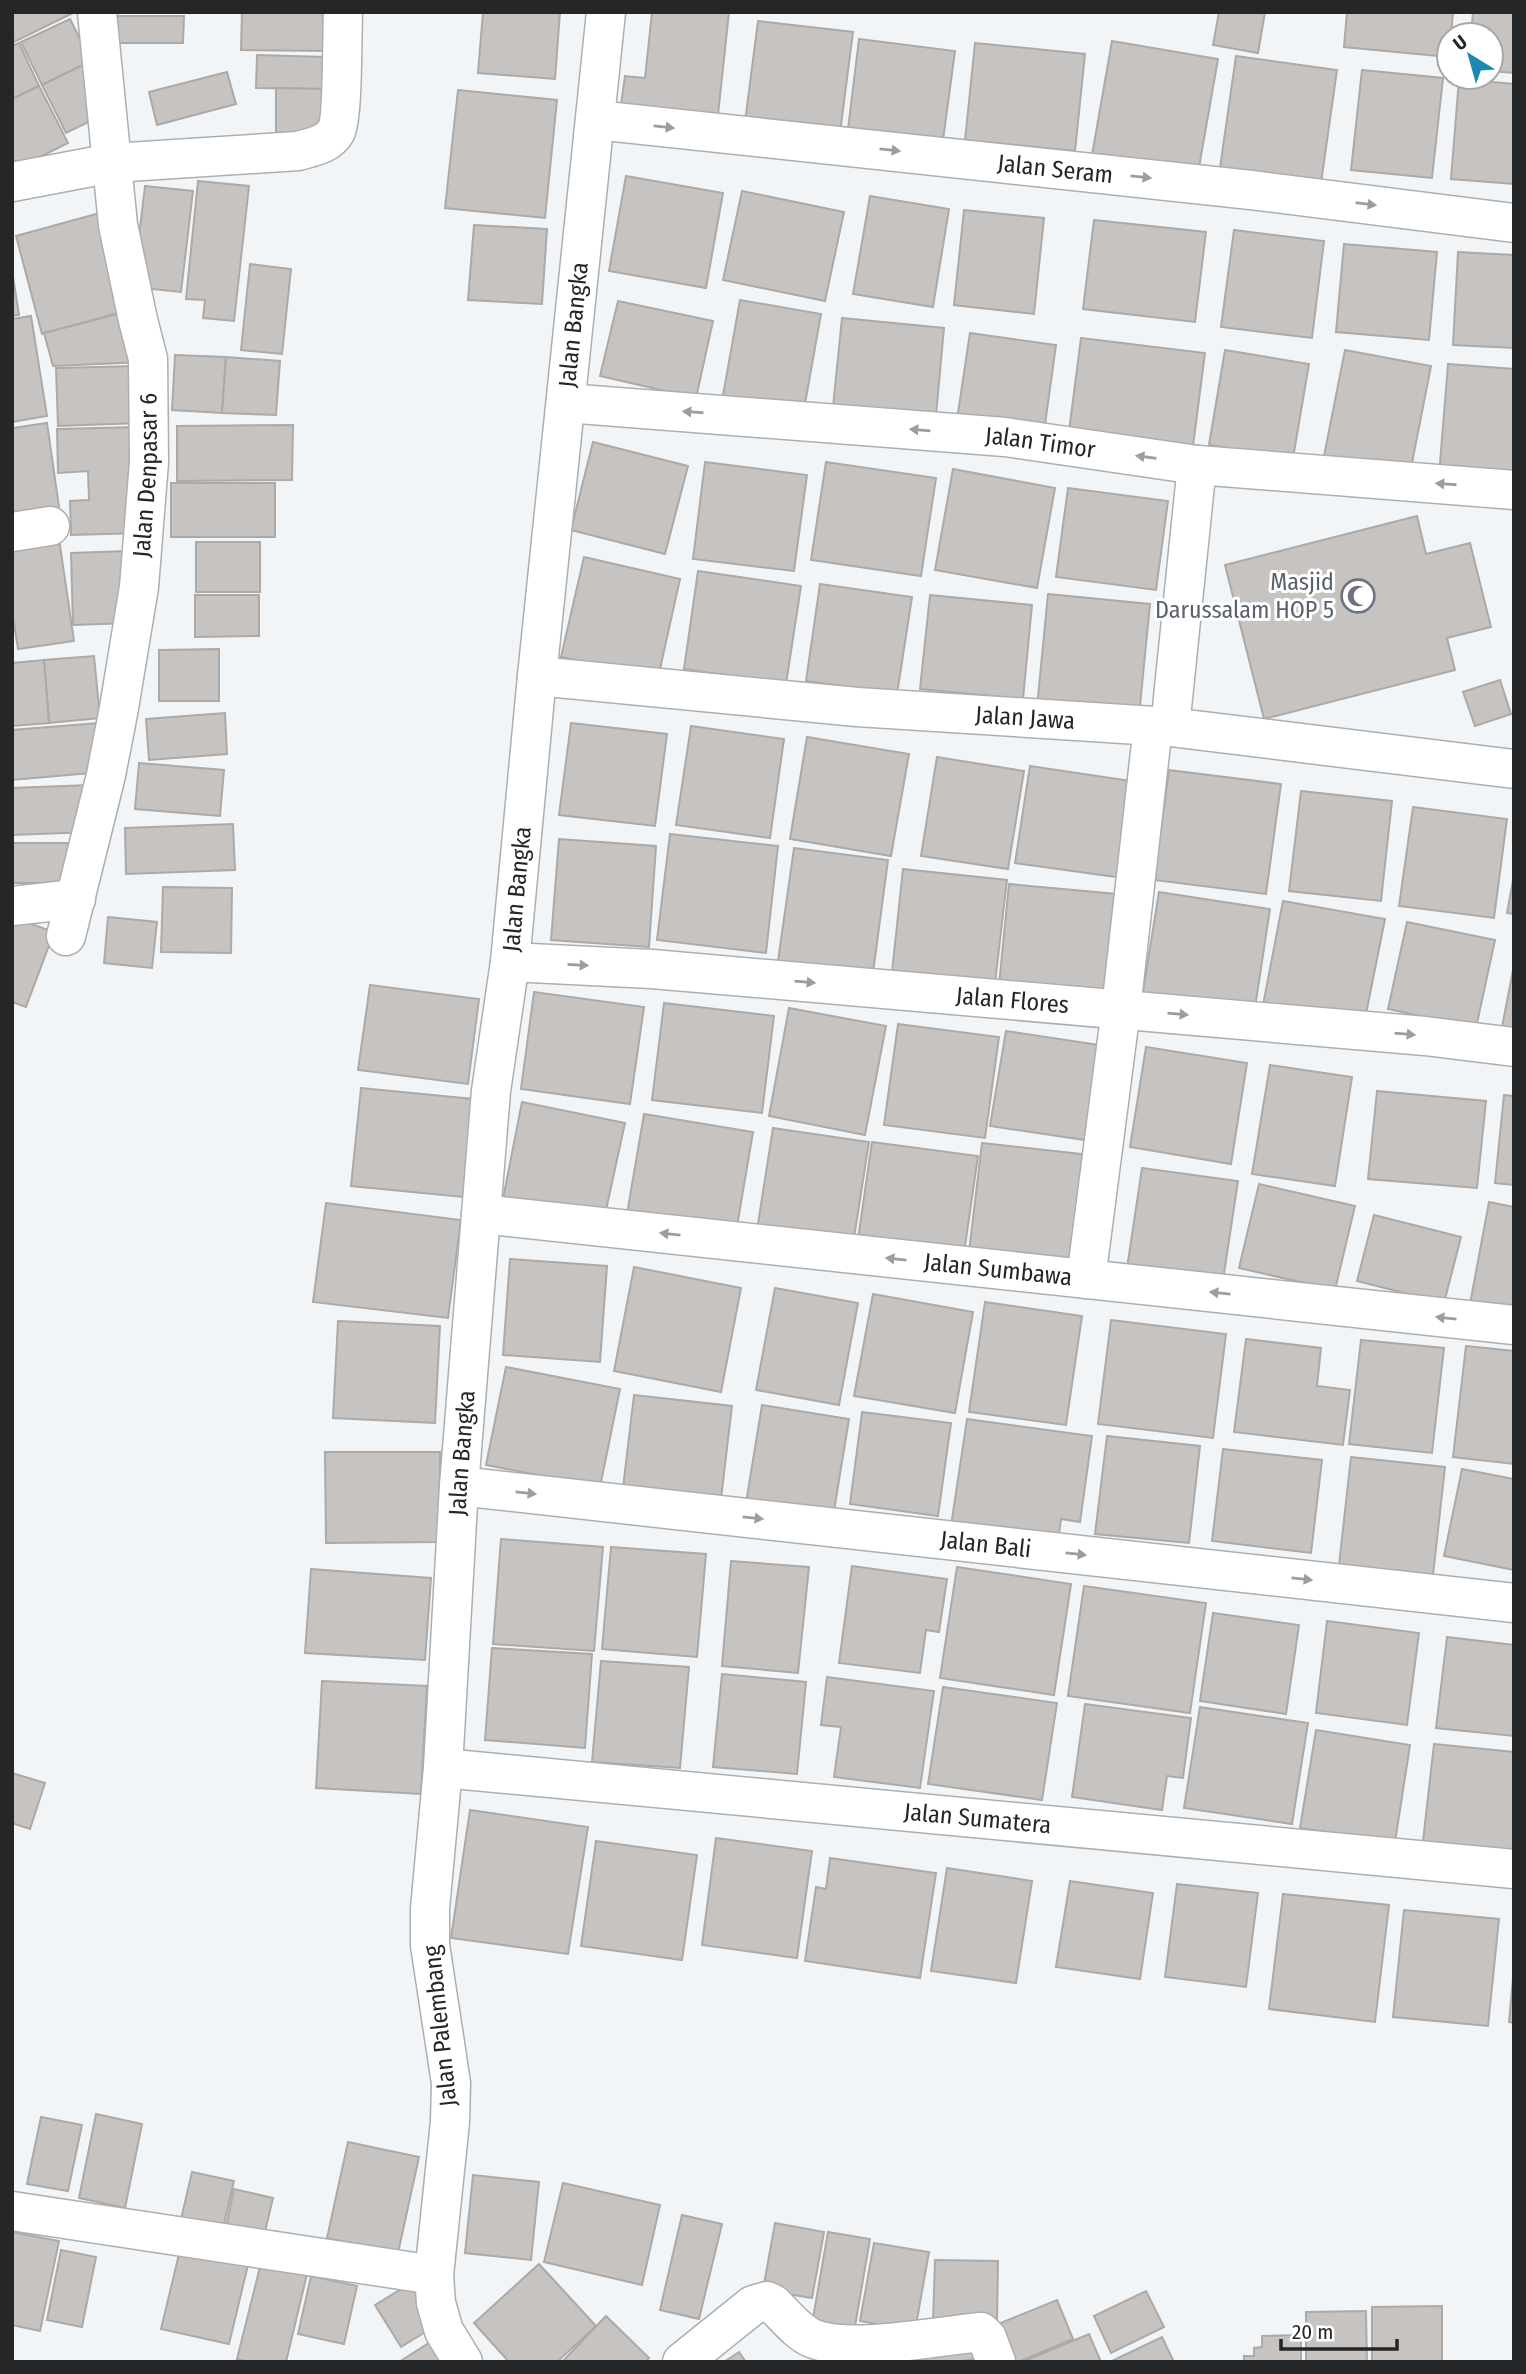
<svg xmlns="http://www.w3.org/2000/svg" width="1526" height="2374" font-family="'Fira Sans Condensed',sans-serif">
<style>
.building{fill:#c6c3c1;stroke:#aca9a7;stroke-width:2}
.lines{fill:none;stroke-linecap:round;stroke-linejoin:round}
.minor-casing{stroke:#acafb2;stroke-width:41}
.minor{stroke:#fff;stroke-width:38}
.oneway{fill:#9d9d9e}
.labels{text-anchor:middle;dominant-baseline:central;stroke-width:6;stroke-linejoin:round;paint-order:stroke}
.street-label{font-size:24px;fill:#252627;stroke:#fff}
.worship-label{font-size:24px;fill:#5b616d;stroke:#fff;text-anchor:end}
</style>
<rect width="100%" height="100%" fill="#f2f5f8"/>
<g class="building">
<polygon points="12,12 75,12 12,43"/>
<polygon points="242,12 328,12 327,51 241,50"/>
<polygon points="483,12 560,12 555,79 478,73"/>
<polygon points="652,12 729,12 718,115 621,105 625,76 645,78"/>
<polygon points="1219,12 1265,12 1258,53 1213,45"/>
<polygon points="1347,12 1453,12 1451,35 1449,35 1448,57 1344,47"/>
<polygon points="1473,12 1514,12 1514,73 1491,71 1491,35 1471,35"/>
<polygon points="116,16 184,16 183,43 116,43"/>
<polygon points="70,19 91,61 42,85 21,42"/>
<polygon points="758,21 853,32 840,133 745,122"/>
<polygon points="859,39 955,51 943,140 848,129"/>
<polygon points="1112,41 1218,59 1198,173 1092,155"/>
<polygon points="19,43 39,86 12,99 12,46"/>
<polygon points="975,43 1085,54 1075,151 965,140"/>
<polygon points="257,55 325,57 324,89 256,88"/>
<polygon points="1236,56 1337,70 1321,183 1220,168"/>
<polygon points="91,61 103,115 66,133 42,85"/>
<polygon points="1362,70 1443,78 1432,178 1351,170"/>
<polygon points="227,72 236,104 157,125 149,92"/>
<polygon points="1459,79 1514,84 1514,184 1451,179"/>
<polygon points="39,86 68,143 12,171 12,99"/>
<polygon points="276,88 324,89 322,136 276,134"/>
<polygon points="458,90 557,100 545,218 445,208"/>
<polygon points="626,176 723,193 706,288 609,271"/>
<polygon points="198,181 249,186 234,321 203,318 205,300 186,299"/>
<polygon points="145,186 193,191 181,292 133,287"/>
<polygon points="742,191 844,212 825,301 723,280"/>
<polygon points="870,196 949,209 933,307 853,294"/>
<polygon points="964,210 1044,218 1034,314 954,305"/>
<polygon points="107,211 133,309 42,334 16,236"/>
<polygon points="1094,220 1206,232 1195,322 1083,309"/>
<polygon points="474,225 547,229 542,304 468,300"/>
<polygon points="1234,230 1324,241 1312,338 1221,327"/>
<polygon points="1344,244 1437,252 1429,340 1336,332"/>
<polygon points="1458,252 1514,255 1514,348 1453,345"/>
<polygon points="250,264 291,269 282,354 241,350"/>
<polygon points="12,270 19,315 12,316"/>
<polygon points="740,300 821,314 803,415 722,401"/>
<polygon points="618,301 713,321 696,398 600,376"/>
<polygon points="129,311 143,362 53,366 44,333"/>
<polygon points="31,316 47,416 12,422 12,319"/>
<polygon points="842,318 944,328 935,426 832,417"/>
<polygon points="970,333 1056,345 1043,439 956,426"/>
<polygon points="1081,338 1205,353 1192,454 1068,439"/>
<polygon points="1225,350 1309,364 1293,458 1209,445"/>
<polygon points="1345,350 1431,366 1409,478 1323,461"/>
<polygon points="175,355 226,357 222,413 172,410"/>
<polygon points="226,357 280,361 276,415 222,413"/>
<polygon points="1448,364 1514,369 1514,481 1439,475"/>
<polygon points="138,366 140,423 58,426 56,368"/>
<polygon points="47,423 60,514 12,521 12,428"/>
<polygon points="293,425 292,480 177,481 177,426"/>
<polygon points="137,427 140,533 71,535 70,501 89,500 88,471 58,473 57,429"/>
<polygon points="593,442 688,466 665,554 571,530"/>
<polygon points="705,462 807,475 794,571 693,559"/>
<polygon points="826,462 936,478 921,576 811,560"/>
<polygon points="953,469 1055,488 1037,588 935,570"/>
<rect x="171" y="483" width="104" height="54"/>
<polygon points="1068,488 1168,501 1156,590 1056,577"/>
<polygon points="1417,516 1426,554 1470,543 1491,627 1447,638 1455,670 1264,719 1225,565"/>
<polygon points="59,539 74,641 18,649 12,611 12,545"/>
<rect x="196" y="542" width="64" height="50"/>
<polygon points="127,551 130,623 73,625 71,553"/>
<polygon points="584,557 680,579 658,678 561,657"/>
<polygon points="698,571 801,586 786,684 684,669"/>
<polygon points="820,584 912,597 897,694 806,681"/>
<polygon points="1048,594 1150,604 1139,716 1037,707"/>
<polygon points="195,595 259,595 259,636 195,637"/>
<polygon points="930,595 1032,605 1023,699 920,689"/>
<polygon points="219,649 219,701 159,701 159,650"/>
<polygon points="94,656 100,718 49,723 44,660"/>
<polygon points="44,660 49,723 12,726 12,663"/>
<polygon points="1500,680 1511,714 1475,726 1463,692"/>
<polygon points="225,713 227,754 149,760 146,719"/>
<polygon points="98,723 102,772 12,780 12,730"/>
<polygon points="571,723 667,734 655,826 559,815"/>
<polygon points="691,726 784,739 770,838 676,825"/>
<polygon points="807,737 909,754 891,856 790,839"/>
<polygon points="937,757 1024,771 1008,869 921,856"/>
<polygon points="139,763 224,770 220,816 135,809"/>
<polygon points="1030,766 1138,782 1124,878 1015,863"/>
<polygon points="1169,770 1281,784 1266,894 1154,880"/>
<polygon points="89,785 90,832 12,835 12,788"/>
<polygon points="1301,791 1392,801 1381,901 1289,891"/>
<polygon points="1413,807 1507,819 1494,918 1399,906"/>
<polygon points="233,824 235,870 126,874 125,828"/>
<polygon points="670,834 778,846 766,953 657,940"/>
<polygon points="559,839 656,846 649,947 551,940"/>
<rect x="12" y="843" width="64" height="40"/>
<polygon points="794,848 888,860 873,973 778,961"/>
<polygon points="903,869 1007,880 995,983 892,972"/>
<polygon points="1514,875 1514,914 1507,913"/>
<polygon points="1009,884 1128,895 1118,996 999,985"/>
<polygon points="163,887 232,888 231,953 161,952"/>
<polygon points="1159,892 1270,909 1254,1014 1142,998"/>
<polygon points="1283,901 1385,919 1364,1024 1263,1005"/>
<polygon points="12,917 54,932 26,1007 12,1002"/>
<polygon points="108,917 157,922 152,968 104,963"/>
<polygon points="1407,922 1495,940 1476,1028 1388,1009"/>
<polygon points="1514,965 1514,1030 1502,1027"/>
<polygon points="370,985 479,999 468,1084 358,1070"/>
<polygon points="534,992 644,1007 630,1104 521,1089"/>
<polygon points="664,1003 774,1016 762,1113 652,1100"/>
<polygon points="789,1008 886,1026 865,1135 769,1116"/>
<polygon points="898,1024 999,1037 985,1138 884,1125"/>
<polygon points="1006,1031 1113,1047 1098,1142 990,1126"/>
<polygon points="1146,1047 1247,1063 1231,1164 1130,1147"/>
<polygon points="1270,1065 1352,1077 1335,1186 1252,1174"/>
<polygon points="361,1088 473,1099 463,1197 351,1186"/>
<polygon points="1377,1091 1486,1101 1477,1188 1368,1179"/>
<polygon points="1504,1095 1514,1096 1514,1185 1495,1183"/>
<polygon points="522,1102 625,1123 603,1224 502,1204"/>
<polygon points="644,1114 753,1132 735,1238 626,1220"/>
<polygon points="773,1128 869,1142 853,1244 757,1230"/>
<polygon points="872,1142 978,1156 963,1260 857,1246"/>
<polygon points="982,1143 1099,1156 1086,1265 969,1252"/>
<polygon points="1142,1168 1238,1181 1222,1287 1126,1275"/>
<polygon points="1259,1184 1355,1206 1335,1290 1239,1268"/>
<polygon points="1489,1202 1514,1207 1514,1311 1470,1304"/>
<polygon points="326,1203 461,1220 448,1318 313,1302"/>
<polygon points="1374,1215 1461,1237 1444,1303 1357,1281"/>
<polygon points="510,1259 607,1266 600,1362 503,1355"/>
<polygon points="634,1267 741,1288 721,1392 614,1371"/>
<polygon points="775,1288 858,1303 839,1405 756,1390"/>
<polygon points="873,1294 973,1312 955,1413 854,1396"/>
<polygon points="985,1302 1082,1316 1066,1425 969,1412"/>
<polygon points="1111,1320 1226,1334 1213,1438 1098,1424"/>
<polygon points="338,1321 440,1326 435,1423 333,1418"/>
<polygon points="1246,1339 1321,1348 1317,1386 1350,1390 1343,1445 1234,1432"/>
<polygon points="1361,1340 1444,1348 1432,1453 1349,1444"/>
<polygon points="1466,1346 1514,1351 1514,1464 1453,1457"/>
<polygon points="506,1367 620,1389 600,1487 486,1465"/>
<polygon points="634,1395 732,1406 721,1499 623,1488"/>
<polygon points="762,1405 849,1419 833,1517 746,1503"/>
<polygon points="862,1412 951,1423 938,1516 850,1504"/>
<polygon points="967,1419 1092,1436 1080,1522 1061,1519 1058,1541 951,1526"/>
<polygon points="1107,1436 1200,1446 1189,1543 1095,1534"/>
<polygon points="1223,1449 1322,1460 1311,1553 1212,1541"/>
<polygon points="325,1452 440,1452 440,1542 326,1543"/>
<polygon points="1351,1457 1445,1467 1433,1575 1339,1565"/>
<polygon points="1462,1469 1514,1479 1514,1570 1444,1556"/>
<polygon points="501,1539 603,1547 594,1651 493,1644"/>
<polygon points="611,1547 706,1554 697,1657 602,1649"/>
<polygon points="731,1561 809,1567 798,1673 722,1666"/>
<polygon points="852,1566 947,1579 939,1632 926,1630 920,1673 839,1663"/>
<polygon points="957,1567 1071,1584 1054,1695 940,1678"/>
<polygon points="311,1569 431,1578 425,1660 305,1653"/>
<polygon points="1084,1586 1206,1603 1190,1713 1068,1696"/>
<polygon points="1213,1613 1299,1625 1286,1714 1200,1701"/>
<polygon points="1327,1621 1419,1633 1407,1725 1316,1713"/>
<polygon points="1447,1637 1514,1645 1514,1736 1436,1728"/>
<polygon points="492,1648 592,1654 585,1748 485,1740"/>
<polygon points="601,1661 689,1667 680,1768 592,1762"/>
<polygon points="722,1674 806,1682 797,1774 713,1767"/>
<polygon points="827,1677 934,1691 920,1788 834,1777 841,1727 821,1725"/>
<polygon points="322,1681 427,1686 421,1794 316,1788"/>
<polygon points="943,1687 1057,1703 1042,1800 928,1784"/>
<polygon points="1085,1704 1191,1718 1183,1778 1167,1776 1162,1810 1072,1797"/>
<polygon points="1200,1707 1308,1723 1292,1824 1184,1808"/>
<polygon points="1316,1730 1410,1745 1395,1842 1300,1828"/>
<polygon points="1434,1744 1514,1752 1514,1859 1422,1850"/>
<polygon points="12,1773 45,1783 30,1829 12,1823"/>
<polygon points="470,1810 588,1827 568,1954 451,1938"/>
<polygon points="716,1838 812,1851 797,1958 702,1945"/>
<polygon points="596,1841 697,1855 682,1960 581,1946"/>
<polygon points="830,1858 936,1873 920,1978 805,1961 816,1887 826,1889"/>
<polygon points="947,1868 1032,1881 1016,1983 931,1971"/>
<polygon points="1070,1881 1153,1893 1140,1979 1056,1967"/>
<polygon points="1177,1884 1258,1893 1246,1987 1165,1977"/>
<polygon points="1283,1894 1389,1905 1375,2022 1269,2009"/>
<polygon points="1404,1910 1499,1919 1488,2026 1393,2017"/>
<polygon points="1514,1967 1514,2023 1509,2022"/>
<polygon points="96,2114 142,2124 125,2208 79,2198"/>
<polygon points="41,2117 82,2125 68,2191 27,2184"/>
<polygon points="348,2142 419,2157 398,2253 327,2238"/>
<polygon points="192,2172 234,2181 221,2237 179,2228"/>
<polygon points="473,2175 539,2182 531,2260 465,2253"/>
<polygon points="563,2183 660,2205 642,2285 544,2262"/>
<polygon points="234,2189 273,2198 263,2240 225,2232"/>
<polygon points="682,2215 722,2224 699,2319 660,2310"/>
<polygon points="775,2223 824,2232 812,2298 763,2290"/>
<polygon points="12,2232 59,2241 40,2331 12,2325"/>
<polygon points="828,2232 870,2239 854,2332 812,2324"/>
<polygon points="874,2243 929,2252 915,2331 860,2321"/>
<polygon points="61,2250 96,2257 82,2327 47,2320"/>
<polygon points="180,2250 248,2265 229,2344 161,2329"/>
<polygon points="935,2260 998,2261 997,2323 933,2322"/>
<polygon points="261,2263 307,2274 286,2362 249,2362 237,2359"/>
<polygon points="539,2264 596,2326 557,2362 509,2362 474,2323"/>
<polygon points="311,2276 357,2286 344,2344 298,2334"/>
<polygon points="411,2283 437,2325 401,2347 375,2305"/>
<polygon points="1146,2291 1164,2327 1111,2353 1094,2316"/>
<polygon points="1057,2300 1073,2339 1018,2362 1005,2362 991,2327"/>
<polygon points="1442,2306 1442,2362 1372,2362 1372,2307"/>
<polygon points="1366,2311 1367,2362 1306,2362 1306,2312"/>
<polygon points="606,2316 649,2358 645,2362 562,2362"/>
<polygon points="1089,2334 1101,2362 1022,2362"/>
<polygon points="1301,2335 1301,2362 1244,2362 1244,2356 1254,2356 1254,2348 1262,2347 1262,2336"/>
<polygon points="1162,2337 1174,2362 1110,2362"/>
<polygon points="970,2338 974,2359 955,2362 925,2362 923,2346"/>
<polygon points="432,2341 444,2362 399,2362"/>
<polygon points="739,2352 746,2362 724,2362"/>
</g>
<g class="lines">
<defs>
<g id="minor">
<path id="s1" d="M596,120L1251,190L1514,223"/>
<path d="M12,182L112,163L298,151C312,147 328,145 336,131C343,119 342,33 343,12"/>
<path id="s2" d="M566,403L1005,437L1197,465L1514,490"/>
<polyline points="12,532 50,526"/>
<path id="s3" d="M537,676L857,707L1170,727L1514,769"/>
<polyline points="1170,727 1197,465"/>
<polyline points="12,906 76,899"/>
<path id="s4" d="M66,936L106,775L119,708L139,587L149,462L148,359L138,320L118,225L97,12"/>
<path id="s5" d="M510,962L652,969L1425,1036L1514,1047"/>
<path id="s6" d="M481,1214L1514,1325"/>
<polyline points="1086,1279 1121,1009 1153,726"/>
<path id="s7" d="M459,1486L1514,1603"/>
<path id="s8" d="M443,1768L1514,1869"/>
<polyline points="12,2211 434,2275"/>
<path id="s9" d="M463,2362L444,2331L436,2303L434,2275L450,2122L451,2083L430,1945V1909L443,1768L459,1486L491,1091L510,962L537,676L606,12"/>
<path d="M682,2362L753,2305L767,2301L773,2304C785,2315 798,2333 814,2339C851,2353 939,2336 981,2332L987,2338L996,2362"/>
</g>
</defs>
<use href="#minor" class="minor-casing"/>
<use href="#minor" class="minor"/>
</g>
<defs><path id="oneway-solid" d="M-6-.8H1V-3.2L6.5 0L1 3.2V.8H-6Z" transform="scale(1.75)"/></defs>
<g class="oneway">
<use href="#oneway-solid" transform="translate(664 127) rotate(6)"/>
<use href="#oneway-solid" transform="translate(890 150) rotate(6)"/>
<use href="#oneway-solid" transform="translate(1141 177) rotate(6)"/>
<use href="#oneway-solid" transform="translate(1366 204) rotate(7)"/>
<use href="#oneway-solid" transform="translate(693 412) rotate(-176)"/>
<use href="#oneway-solid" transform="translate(920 430) rotate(-175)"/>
<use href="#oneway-solid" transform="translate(1146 457) rotate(-172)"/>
<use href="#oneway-solid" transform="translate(1446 484) rotate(-176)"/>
<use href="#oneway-solid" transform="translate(578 965) rotate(3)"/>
<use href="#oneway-solid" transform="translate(805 982) rotate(5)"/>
<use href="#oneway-solid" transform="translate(1178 1014) rotate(5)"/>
<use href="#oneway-solid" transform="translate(1405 1034) rotate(5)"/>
<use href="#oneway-solid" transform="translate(670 1234) rotate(-174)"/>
<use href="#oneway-solid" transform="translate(896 1259) rotate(-174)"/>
<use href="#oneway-solid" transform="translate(1220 1293) rotate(-174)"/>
<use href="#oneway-solid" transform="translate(1446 1318) rotate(-174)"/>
<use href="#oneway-solid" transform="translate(526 1493) rotate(6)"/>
<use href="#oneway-solid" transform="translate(753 1518) rotate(6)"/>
<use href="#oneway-solid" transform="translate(1076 1554) rotate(6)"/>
<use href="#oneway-solid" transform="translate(1302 1579) rotate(6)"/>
</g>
<defs>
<symbol id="mosque-ring" viewBox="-11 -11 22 22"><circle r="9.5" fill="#fff" stroke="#6b7280" stroke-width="1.5"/><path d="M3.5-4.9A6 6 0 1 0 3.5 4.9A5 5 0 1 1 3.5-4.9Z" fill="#6b7280"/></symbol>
</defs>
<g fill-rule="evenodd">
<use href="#mosque-ring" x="1339" y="577" width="38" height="38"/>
</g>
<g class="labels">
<g class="street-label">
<text stroke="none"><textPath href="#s1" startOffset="462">Jalan Seram</textPath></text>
<text stroke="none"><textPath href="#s9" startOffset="2053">Jalan Bangka</textPath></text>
<text stroke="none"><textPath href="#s2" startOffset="476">Jalan Timor</textPath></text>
<text stroke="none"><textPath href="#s4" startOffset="469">Jalan Denpasar 6</textPath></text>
<text stroke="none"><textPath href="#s3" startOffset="490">Jalan Jawa</textPath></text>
<text stroke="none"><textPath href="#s9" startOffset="1486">Jalan Bangka</textPath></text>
<text stroke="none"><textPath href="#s5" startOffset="504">Jalan Flores</textPath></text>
<text stroke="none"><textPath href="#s6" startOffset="520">Jalan Sumbawa</textPath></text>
<text stroke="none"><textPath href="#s9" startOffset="919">Jalan Bangka</textPath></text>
<text stroke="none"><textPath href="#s7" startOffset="530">Jalan Bali</textPath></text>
<text stroke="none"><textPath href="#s8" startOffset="537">Jalan Sumatera</textPath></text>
<text transform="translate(440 2026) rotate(-96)">Jalan Palembang</text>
</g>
<g class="worship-label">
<text x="1334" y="582">Masjid<tspan x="1334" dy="28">Darussalam HOP 5</tspan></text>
</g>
</g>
<rect width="1526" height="2374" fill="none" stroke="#252627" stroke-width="28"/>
<g transform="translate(1470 56) rotate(323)"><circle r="33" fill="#ffffff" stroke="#a8a8a9" stroke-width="2"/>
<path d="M0-5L12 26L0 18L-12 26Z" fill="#1d89b0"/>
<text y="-10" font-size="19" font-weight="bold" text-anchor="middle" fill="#252627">U</text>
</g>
<path d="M1281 2339v10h116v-10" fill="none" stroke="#252627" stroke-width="3.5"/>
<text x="1292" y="2339" font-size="21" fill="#252627" stroke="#ffffff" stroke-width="5" paint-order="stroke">20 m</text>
</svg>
